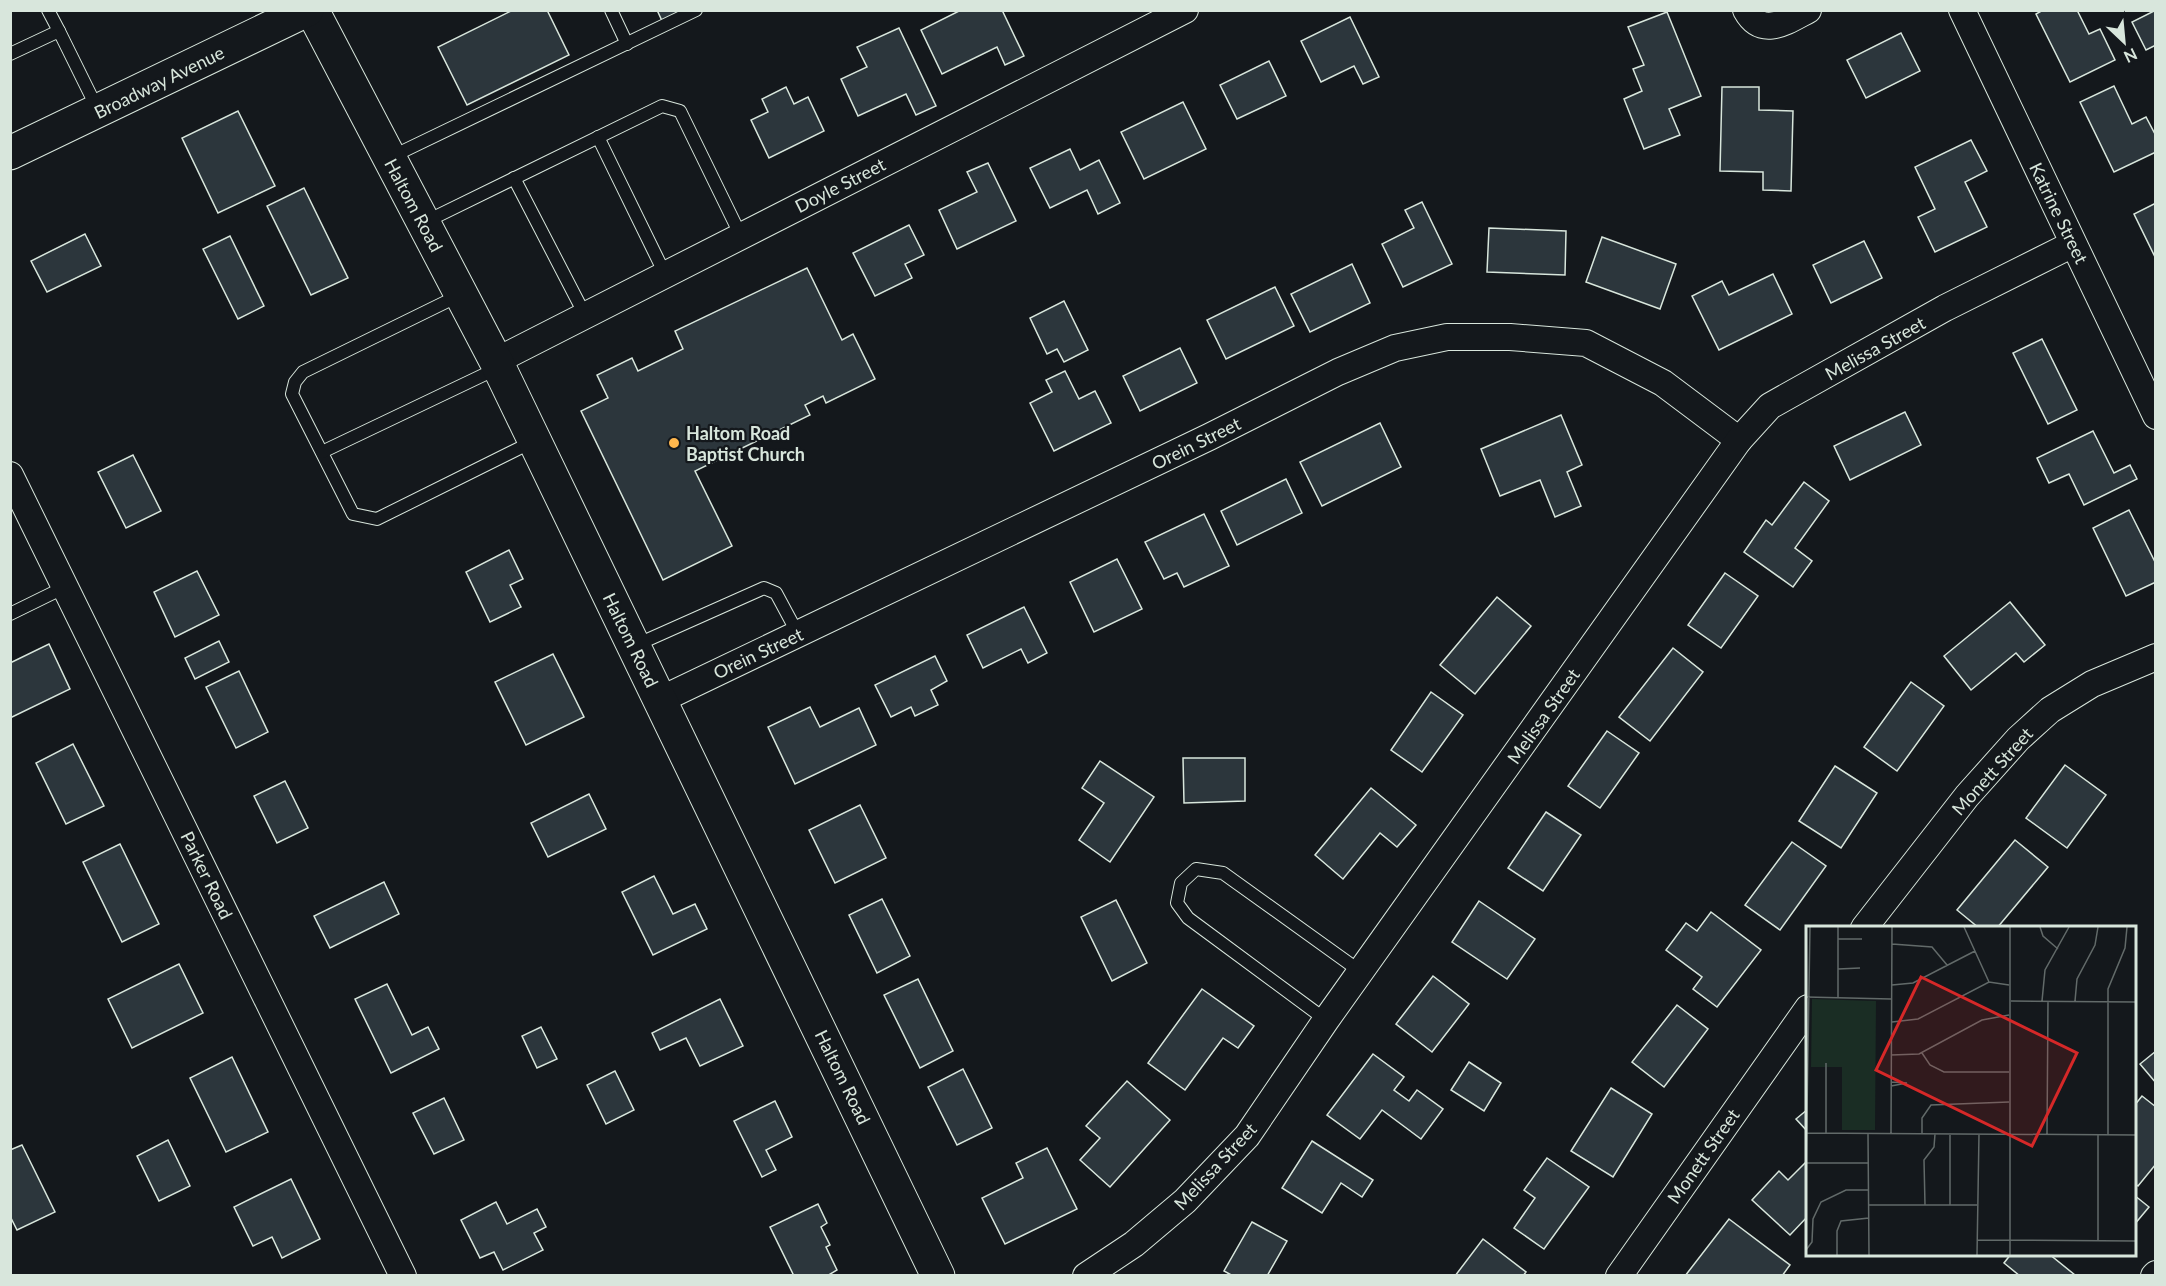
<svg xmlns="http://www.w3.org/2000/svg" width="2166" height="1286" font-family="Lato,sans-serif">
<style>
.building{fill:#2c363c;stroke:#d8e6dc;stroke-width:1.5}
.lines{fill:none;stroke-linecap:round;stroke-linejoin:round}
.lane-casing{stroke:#d8e6dc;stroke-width:14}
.street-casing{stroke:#d8e6dc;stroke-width:28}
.secondary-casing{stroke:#d8e6dc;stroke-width:35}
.lane{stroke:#14181c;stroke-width:12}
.street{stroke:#14181c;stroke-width:26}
.secondary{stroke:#14181c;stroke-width:33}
.poi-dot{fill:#ffb74d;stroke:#14181c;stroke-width:2}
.labels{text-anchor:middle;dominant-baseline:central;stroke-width:4.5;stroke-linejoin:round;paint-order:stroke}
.street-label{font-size:18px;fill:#d8e6dc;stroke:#14181c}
.poi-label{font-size:18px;font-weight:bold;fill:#d8e6dc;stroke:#14181c;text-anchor:start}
.inset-road{fill:none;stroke:#626a69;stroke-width:1.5}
.view{fill:#d62828;fill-opacity:0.15;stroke:#d62828;stroke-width:3}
.inset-edge{fill:none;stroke:#d8e6dc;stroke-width:3}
</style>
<rect width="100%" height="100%" fill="#14181c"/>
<g class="building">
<polygon points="513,10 547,10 569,55 467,105 438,47"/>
<polygon points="657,10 690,10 663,23"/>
<polygon points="961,10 1002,10 1024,56 1005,65 997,47 942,74 921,30"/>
<polygon points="2043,10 2077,10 2089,34 2100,29 2115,60 2070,82 2036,14"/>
<polygon points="2156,10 2156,45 2146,50 2132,22"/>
<polygon points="1667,12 1701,96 1669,109 1680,135 1644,149 1624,99 1642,91 1633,69 1644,65 1628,27"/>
<polygon points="1350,17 1379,77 1363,84 1354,66 1321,82 1301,41"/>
<polygon points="899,28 936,106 916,115 906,94 858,116 841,79 867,67 857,47"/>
<polygon points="1901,33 1920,71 1866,98 1847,60"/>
<polygon points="1269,61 1286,96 1237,119 1220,85"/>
<polygon points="2114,86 2132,124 2146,117 2156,136 2156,152 2114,172 2080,102"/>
<polygon points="786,87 794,104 808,97 824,131 769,158 751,120 768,112 762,99"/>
<polygon points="1722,87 1759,87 1759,110 1793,111 1791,191 1763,190 1763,172 1720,171"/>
<polygon points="1183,102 1206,149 1144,179 1121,132"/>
<polygon points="238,111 275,186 218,213 182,138"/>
<polygon points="1971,140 1987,171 1965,182 1987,227 1935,252 1918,217 1935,209 1915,167"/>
<polygon points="1070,149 1080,170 1099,160 1120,203 1098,214 1087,190 1050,208 1030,168"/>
<polygon points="988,163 1016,221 957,249 939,210 977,192 967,172"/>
<polygon points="304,188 348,278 311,295 267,206"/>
<polygon points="1422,202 1452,264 1403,287 1382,244 1414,228 1405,210"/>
<polygon points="2156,203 2156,259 2134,214"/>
<polygon points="909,225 924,255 905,264 912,278 875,296 853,253"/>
<polygon points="1489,228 1566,231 1565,275 1487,272"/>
<polygon points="85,234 101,266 47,292 31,261"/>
<polygon points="230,236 264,306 238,319 203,249"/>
<polygon points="1602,237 1676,264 1660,309 1586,282"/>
<polygon points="1864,241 1882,278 1831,303 1813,265"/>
<polygon points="1352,264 1370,303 1310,332 1291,294"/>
<polygon points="807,268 842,340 853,334 875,379 826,403 823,396 805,405 810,415 695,471 732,546 663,580 581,411 608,398 597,375 632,358 638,371 683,349 675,331"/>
<polygon points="1773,274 1792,314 1719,350 1692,296 1722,281 1729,295"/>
<polygon points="1275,287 1294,326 1226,359 1207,320"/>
<polygon points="1064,301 1088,350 1064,362 1057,349 1047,354 1030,318"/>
<polygon points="2042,339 2077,410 2048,424 2013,353"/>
<polygon points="1180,348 1197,383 1140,411 1123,376"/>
<polygon points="1065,371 1079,399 1095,391 1111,423 1054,451 1030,403 1052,392 1046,380"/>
<polygon points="1905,412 1921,445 1850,480 1834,446"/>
<polygon points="1561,415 1582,465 1567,472 1581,506 1555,517 1540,480 1500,496 1481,449"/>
<polygon points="1380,423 1401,467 1322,506 1300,462"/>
<polygon points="2093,431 2114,473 2130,465 2137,479 2084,505 2069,474 2049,483 2037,458"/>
<polygon points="133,455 161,511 126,528 98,472"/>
<polygon points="1286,479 1302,513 1237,545 1221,511"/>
<polygon points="1804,482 1829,501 1795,548 1812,561 1793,587 1744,552 1766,520 1772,525"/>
<polygon points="2129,510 2156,564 2156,582 2126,596 2093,528"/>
<polygon points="1204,514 1229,566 1184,587 1177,573 1164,579 1145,542"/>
<polygon points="509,550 523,579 510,585 521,607 490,622 466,572"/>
<polygon points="1117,559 1142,609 1094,632 1070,582"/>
<polygon points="197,571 219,615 175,637 154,592"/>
<polygon points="1725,573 1758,596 1721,648 1688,625"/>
<polygon points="1497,597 1531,626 1475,694 1440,665"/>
<polygon points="2010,602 2045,645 2024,662 2016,653 1971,690 1944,656"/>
<polygon points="1024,607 1047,653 1028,663 1021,649 983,668 967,635"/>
<polygon points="219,641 229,662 195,679 185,658"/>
<polygon points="49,644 70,689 10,718 10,663"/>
<polygon points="1673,648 1703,672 1650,741 1619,717"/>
<polygon points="553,654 584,717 526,745 495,682"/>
<polygon points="935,656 947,681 931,690 938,705 915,716 911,707 891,717 875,685"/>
<polygon points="239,671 268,732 236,748 206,687"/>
<polygon points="1911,682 1944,706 1897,771 1864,747"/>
<polygon points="1431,692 1463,715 1422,772 1391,750"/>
<polygon points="810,707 820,727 859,708 876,745 795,784 768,727"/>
<polygon points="1607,731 1639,753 1600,808 1568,786"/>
<polygon points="73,744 104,806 66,824 36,763"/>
<polygon points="1183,758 1245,758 1245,801 1184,803"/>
<polygon points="1100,761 1154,797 1110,862 1079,840 1104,803 1082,788"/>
<polygon points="2065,765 2106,795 2067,848 2026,818"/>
<polygon points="1835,766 1877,793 1841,848 1799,821"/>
<polygon points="285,781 308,828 277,843 254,796"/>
<polygon points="1371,788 1416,825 1397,847 1380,833 1343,879 1315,855"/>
<polygon points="589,794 606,829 548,857 531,823"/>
<polygon points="860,805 886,858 835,883 809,830"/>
<polygon points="1546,812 1581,835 1543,891 1508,868"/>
<polygon points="2015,840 2048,867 1997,928 1979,928 1957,910"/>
<polygon points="1792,842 1826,866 1780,930 1745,905"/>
<polygon points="120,844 159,924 122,942 83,862"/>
<polygon points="654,876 673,914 695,904 707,929 653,955 622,892"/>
<polygon points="384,882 399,914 330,948 314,916"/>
<polygon points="882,899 910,956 877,973 849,915"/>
<polygon points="1116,900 1147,963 1112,981 1081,917"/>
<polygon points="1479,901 1535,939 1507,979 1452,942"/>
<polygon points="1711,912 1761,950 1717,1007 1693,989 1702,977 1666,950 1686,923 1697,931"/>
<polygon points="179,964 203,1013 132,1048 108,999"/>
<polygon points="1433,976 1469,1004 1432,1052 1396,1024"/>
<polygon points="918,979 953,1051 920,1068 884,995"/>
<polygon points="387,984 412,1035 428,1027 439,1049 391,1073 355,999"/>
<polygon points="1202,989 1254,1026 1238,1048 1223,1038 1185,1090 1148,1063"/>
<polygon points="720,999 743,1046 700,1066 686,1038 660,1050 652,1033"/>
<polygon points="1677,1005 1708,1029 1664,1087 1632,1062"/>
<polygon points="541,1027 557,1059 537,1068 522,1036"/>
<polygon points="2156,1051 2156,1083 2140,1064"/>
<polygon points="1373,1054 1404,1077 1394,1090 1409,1101 1417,1090 1443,1109 1421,1139 1382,1110 1360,1139 1327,1115"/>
<polygon points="232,1057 268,1132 226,1152 190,1078"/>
<polygon points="1469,1062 1501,1083 1484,1111 1451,1090"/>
<polygon points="963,1069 992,1128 957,1145 928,1087"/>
<polygon points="615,1071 634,1110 606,1124 587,1085"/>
<polygon points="1127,1081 1170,1120 1110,1187 1080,1160 1100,1138 1086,1126"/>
<polygon points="1611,1088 1652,1114 1613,1177 1571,1151"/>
<polygon points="2142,1096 2156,1107 2156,1164 2138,1186 2134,1183 2134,1106"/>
<polygon points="444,1098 464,1140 434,1154 413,1113"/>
<polygon points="775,1101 792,1137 766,1150 776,1170 762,1177 734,1121"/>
<polygon points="1808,1109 1808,1132 1796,1119"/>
<polygon points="168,1140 190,1186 159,1201 137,1156"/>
<polygon points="1312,1141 1373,1180 1362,1197 1341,1183 1322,1213 1282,1188"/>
<polygon points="22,1145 55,1212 17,1230 10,1216 10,1150"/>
<polygon points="1047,1148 1077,1209 1005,1244 982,1198 1023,1178 1016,1163"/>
<polygon points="1547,1158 1589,1187 1544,1249 1514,1228 1535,1198 1524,1190"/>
<polygon points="1808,1160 1808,1216 1790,1235 1752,1200 1779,1171 1788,1180"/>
<polygon points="291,1179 320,1239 282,1258 272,1237 253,1246 234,1207"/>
<polygon points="2134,1195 2149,1207 2134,1225"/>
<polygon points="496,1202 507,1224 537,1209 546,1227 534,1233 543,1250 503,1270 494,1252 480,1258 461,1220"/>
<polygon points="818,1204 827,1223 821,1227 830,1245 826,1247 837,1270 827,1276 794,1276 770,1227"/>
<polygon points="1729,1219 1790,1265 1782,1276 1685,1276"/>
<polygon points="1252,1222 1287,1241 1267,1276 1233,1276 1224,1271"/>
<polygon points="1483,1239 1526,1272 1523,1276 1455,1276"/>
<polygon points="2011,1254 2049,1254 2075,1275 2020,1276 2004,1263"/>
</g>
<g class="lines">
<defs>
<g id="lane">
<polyline points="48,10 59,31"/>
<polyline points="611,10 627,44"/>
<polyline points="10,54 59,31 98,110"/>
<polyline points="598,137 665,274"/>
<polyline points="391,157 696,10"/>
<polyline points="514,178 585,315"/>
<polyline points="425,222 662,106 680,111 741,236"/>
<polyline points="460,295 303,372 295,382 292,394 353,514 377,519 534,441"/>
<polyline points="322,452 498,368"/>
<polyline points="10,614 65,587"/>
<polyline points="636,645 764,588 776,593 798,634"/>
<polyline points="1326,1020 1188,918 1177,903 1181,883 1196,869 1223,873 1361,972"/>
</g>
<g id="street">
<path d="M1746,10C1762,39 1787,21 1808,10"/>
<polyline points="1962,10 2156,416"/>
<polyline points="496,361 1185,10"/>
<polyline points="10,475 403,1276"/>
<polyline points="660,700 1209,437 1338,372 1395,348 1447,337 1510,337 1586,343 1663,383 1739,440"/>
<polyline points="1864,928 1967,796 2018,739 2050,710 2092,684 2156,657"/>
<polyline points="1086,1276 1134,1244 1185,1201 1247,1136 1326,1020 1739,440 1770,406 1945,308 2073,244"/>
<polyline points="1619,1276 1808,1008"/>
<polyline points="2154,1276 2156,1274"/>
</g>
<g id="secondary">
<polyline points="312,10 496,361 938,1276"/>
<polyline points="10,153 307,10"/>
</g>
</defs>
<use href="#lane" class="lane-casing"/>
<use href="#street" class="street-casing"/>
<use href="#secondary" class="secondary-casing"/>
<use href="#lane" class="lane"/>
<use href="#street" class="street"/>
<use href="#secondary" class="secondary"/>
</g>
<circle class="poi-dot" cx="674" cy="443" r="6"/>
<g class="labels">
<g class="street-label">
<text transform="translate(159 82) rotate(-26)">Broadway Avenue</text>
<text transform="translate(840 185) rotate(-27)">Doyle Street</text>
<text transform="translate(414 205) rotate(62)">Haltom Road</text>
<text transform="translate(2059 213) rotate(64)">Katrine Street</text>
<text transform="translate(1875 348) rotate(-29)">Melissa Street</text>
<text transform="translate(1196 443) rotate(-26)">Orein Street</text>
<text transform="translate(631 640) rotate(64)">Haltom Road</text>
<text transform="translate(758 653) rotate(-25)">Orein Street</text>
<text transform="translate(1543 716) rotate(-55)">Melissa Street</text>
<text transform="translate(1992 771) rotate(-48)">Monett Street</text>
<text transform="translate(207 875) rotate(64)">Parker Road</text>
<text transform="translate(843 1077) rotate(64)">Haltom Road</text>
<text transform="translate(1703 1156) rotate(-55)">Monett Street</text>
<text transform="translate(1215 1166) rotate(-47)">Melissa Street</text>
</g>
<g class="poi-label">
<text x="686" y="433">Haltom Road<tspan x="686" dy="21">Baptist Church</tspan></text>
</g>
</g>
<g transform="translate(1806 926)">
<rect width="330" height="330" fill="#14181c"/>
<path d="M6,73L70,75L69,204H36V141H5Z" fill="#1a2d24"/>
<path class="inset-road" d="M158,1L183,56M204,1V329M234,1L237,10L252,23M32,13H56M86,18L126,21L141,39M32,43L54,42M86,59L107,57L169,25M0,71L85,73M32,71V1M205,75L330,76M236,75L239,44L263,1M269,75L271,53L289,19L292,1M86,96L112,93L183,56L203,59M116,127L124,139L138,146H203M85,129L113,128L176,94L203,89M20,137V207M85,160L101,157L85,156M0,207L330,209M85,207L86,1M62,208L63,329M116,208V192L125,179L203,176M241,208L242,75M302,209V63L319,22L321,1M0,237H63M0,248L4,1M63,279H171M119,279L118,234L128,221L129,208M144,279V209M171,314L330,315M292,315V209M0,324L6,316L7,293L15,276L40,264H63M31,329V305L35,295L63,292M171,329L173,208"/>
<path class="view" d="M115,51L271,127L226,220L70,144Z"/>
<rect width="330" height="330" class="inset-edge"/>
</g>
<rect width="2166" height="1286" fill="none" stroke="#d8e6dc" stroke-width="24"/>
<g transform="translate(2124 42) rotate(154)" stroke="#14181c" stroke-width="4.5" paint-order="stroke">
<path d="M0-4.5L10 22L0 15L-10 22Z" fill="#d8e6dc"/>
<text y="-9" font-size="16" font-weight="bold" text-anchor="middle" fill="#d8e6dc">N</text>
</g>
</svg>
